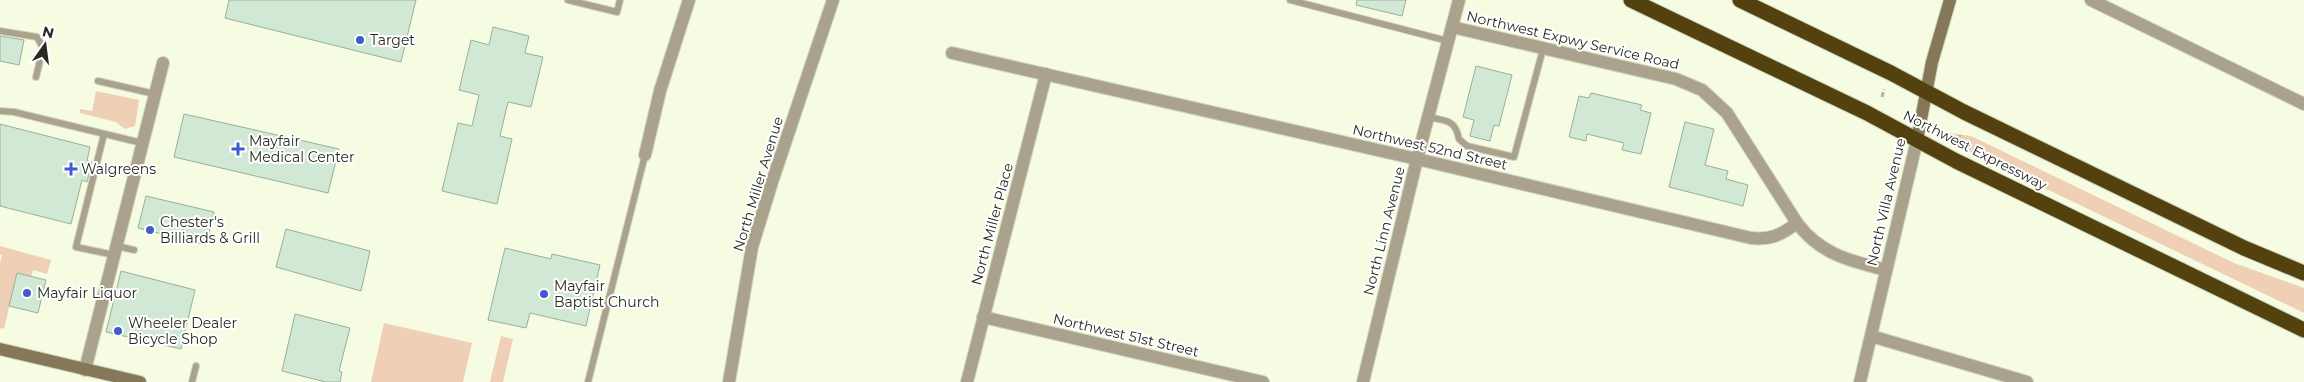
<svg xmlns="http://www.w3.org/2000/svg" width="2304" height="382" font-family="Montserrat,sans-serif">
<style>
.green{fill:#f0cfb7}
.building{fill:#d1e8d4;stroke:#99af9d}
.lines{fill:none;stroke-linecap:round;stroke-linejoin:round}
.lane-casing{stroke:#d0d6be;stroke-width:8}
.street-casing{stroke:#d0d6be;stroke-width:14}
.secondary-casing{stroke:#d0d6be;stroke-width:14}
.highway-casing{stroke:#d0d6be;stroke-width:17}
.path{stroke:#b0b6a0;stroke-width:3;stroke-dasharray:5 2.5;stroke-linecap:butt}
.lane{stroke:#aaa28d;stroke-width:6}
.street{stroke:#aaa28d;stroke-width:12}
.secondary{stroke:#847859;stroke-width:12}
.highway{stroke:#53420f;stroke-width:15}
.poi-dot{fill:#415bce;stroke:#fff;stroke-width:2}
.labels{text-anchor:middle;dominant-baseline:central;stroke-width:4;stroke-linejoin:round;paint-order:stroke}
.poi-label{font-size:14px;fill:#272a20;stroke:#fff;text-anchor:start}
.street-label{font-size:14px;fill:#272a20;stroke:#fff}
</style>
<rect width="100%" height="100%" fill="#f5fce1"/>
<g class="green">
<polygon points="96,91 139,100 135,126 125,129 116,122 80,113 80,109 92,111"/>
<polygon points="1949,133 1971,136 2234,263 2304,288 2304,313 1970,152"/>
<polygon points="0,246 51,260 47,274 33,270 31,277 17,274 4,329 0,328 0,263 2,255 0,255"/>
<polygon points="384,323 472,343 463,382 371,382"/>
<polygon points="501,336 513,339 503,382 490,382"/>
</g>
<g class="building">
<polygon points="229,0 416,0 401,62 225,18"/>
<polygon points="1357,0 1406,0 1402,16 1356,5"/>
<polygon points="493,27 529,36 525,53 543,57 531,107 508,102 500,136 512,139 497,204 442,191 458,123 472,126 479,95 459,90 471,40 489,45"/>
<polygon points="0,36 24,40 19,65 0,61"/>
<polygon points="1476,66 1512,75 1499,126 1494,125 1490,141 1470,136 1474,120 1463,117"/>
<polygon points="1591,93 1642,105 1640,110 1651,113 1641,154 1622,150 1624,143 1587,134 1586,141 1569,137 1579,96 1589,98"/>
<polygon points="184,114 339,149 328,193 174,157"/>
<polygon points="1685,122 1714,129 1705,165 1728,171 1726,179 1748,185 1743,206 1669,187"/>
<polygon points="0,124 90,147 87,161 92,162 87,182 82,180 71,224 0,206"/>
<polygon points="146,196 214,212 206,245 138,228"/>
<polygon points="286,229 370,251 361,291 276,267"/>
<polygon points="505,248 551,259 552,254 600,265 586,326 530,313 526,328 488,320"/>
<polygon points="121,271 195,290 181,349 106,332"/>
<polygon points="17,273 46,280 38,313 9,306"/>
<polygon points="295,314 350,328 339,371 342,372 340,382 326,382 282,371"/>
</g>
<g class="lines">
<defs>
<g id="lane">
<polyline points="568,0 617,12 620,0"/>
<polyline points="1290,0 1448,41"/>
<polyline points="0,31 37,37 43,48 36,77"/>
<polyline points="98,81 155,94"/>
<polyline points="0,111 14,112 142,143"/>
<path d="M1428,117C1446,121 1455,119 1459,139L1467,146L1514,157L1543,49"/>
<polyline points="104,134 76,247 114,255"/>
<polyline points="117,246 134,250"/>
<polyline points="192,382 196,366"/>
<polyline points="588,382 645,155"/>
</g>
<g id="street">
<polyline points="2091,0 2304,104"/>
<polyline points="1452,27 1676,79 1702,90 1727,113 1797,223"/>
<path d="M952,53L1417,159L1751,238C1771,240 1781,235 1797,223C1820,254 1850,261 1886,270"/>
<polyline points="645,155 660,91 689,0"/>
<polyline points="983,317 1263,382"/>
<polyline points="1871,336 2027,382"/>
<polyline points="85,370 163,63"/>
<polyline points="729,382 752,247 773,179 833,0"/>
<polyline points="967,382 1046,74"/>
<polyline points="1363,382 1417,159 1459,0"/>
<polyline points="1860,382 1917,140"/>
</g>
<g id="secondary">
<polyline points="1917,140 1932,62 1950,0"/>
<polyline points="0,349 140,382"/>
</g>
<g id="highway">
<polyline points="1631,0 1867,113 1956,161 2304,330"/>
<polyline points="1740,0 1891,73 1964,112 2244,248 2304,273"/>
</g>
</defs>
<use href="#lane" class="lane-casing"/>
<use href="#street" class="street-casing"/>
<use href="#secondary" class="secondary-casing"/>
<use href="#highway" class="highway-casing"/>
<g class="path">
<polyline points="1882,97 1884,89"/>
<polyline points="1959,144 1960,135"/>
</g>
<use href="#lane" class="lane"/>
<use href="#street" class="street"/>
<use href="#secondary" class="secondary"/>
<use href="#highway" class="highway"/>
</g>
<g class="poi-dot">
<circle cx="360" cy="40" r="5"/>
<path d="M235.5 141.5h5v5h5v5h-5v5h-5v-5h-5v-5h5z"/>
<path d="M68.5 161.5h5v5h5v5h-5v5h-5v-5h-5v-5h5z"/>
<circle cx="150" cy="230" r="5"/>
<circle cx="27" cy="293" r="5"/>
<circle cx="544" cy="294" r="5"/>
<circle cx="118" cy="331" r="5"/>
</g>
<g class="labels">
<g class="poi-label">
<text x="370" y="40">Target</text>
<text x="249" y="141">Mayfair<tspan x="249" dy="16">Medical Center</tspan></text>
<text x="81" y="169">Walgreens</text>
<text x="160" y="222">Chester's<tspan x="160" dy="16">Billiards &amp; Grill</tspan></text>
<text x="554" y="286">Mayfair<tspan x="554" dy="16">Baptist Church</tspan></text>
<text x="37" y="293">Mayfair Liquor</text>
<text x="128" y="323">Wheeler Dealer<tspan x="128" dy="16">Bicycle Shop</tspan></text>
</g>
<g class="street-label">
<text transform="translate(1573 40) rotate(13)">Northwest Expwy Service Road</text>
<text transform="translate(1430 147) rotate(13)">Northwest 52nd Street</text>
<text transform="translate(1975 150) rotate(27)">Northwest Expressway</text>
<text transform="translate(758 184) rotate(-73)">North Miller Avenue</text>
<text transform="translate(1886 202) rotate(-77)">North Villa Avenue</text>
<text transform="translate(992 224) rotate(-75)">North Miller Place</text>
<text transform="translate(1384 231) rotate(-76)">North Linn Avenue</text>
<text transform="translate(1126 335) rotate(13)">Northwest 51st Street</text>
</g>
</g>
<g transform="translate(45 45) rotate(14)" stroke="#ffffff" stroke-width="4" paint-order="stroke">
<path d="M0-4L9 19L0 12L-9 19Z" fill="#272a20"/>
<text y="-8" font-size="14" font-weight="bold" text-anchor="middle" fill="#272a20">N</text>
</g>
</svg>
